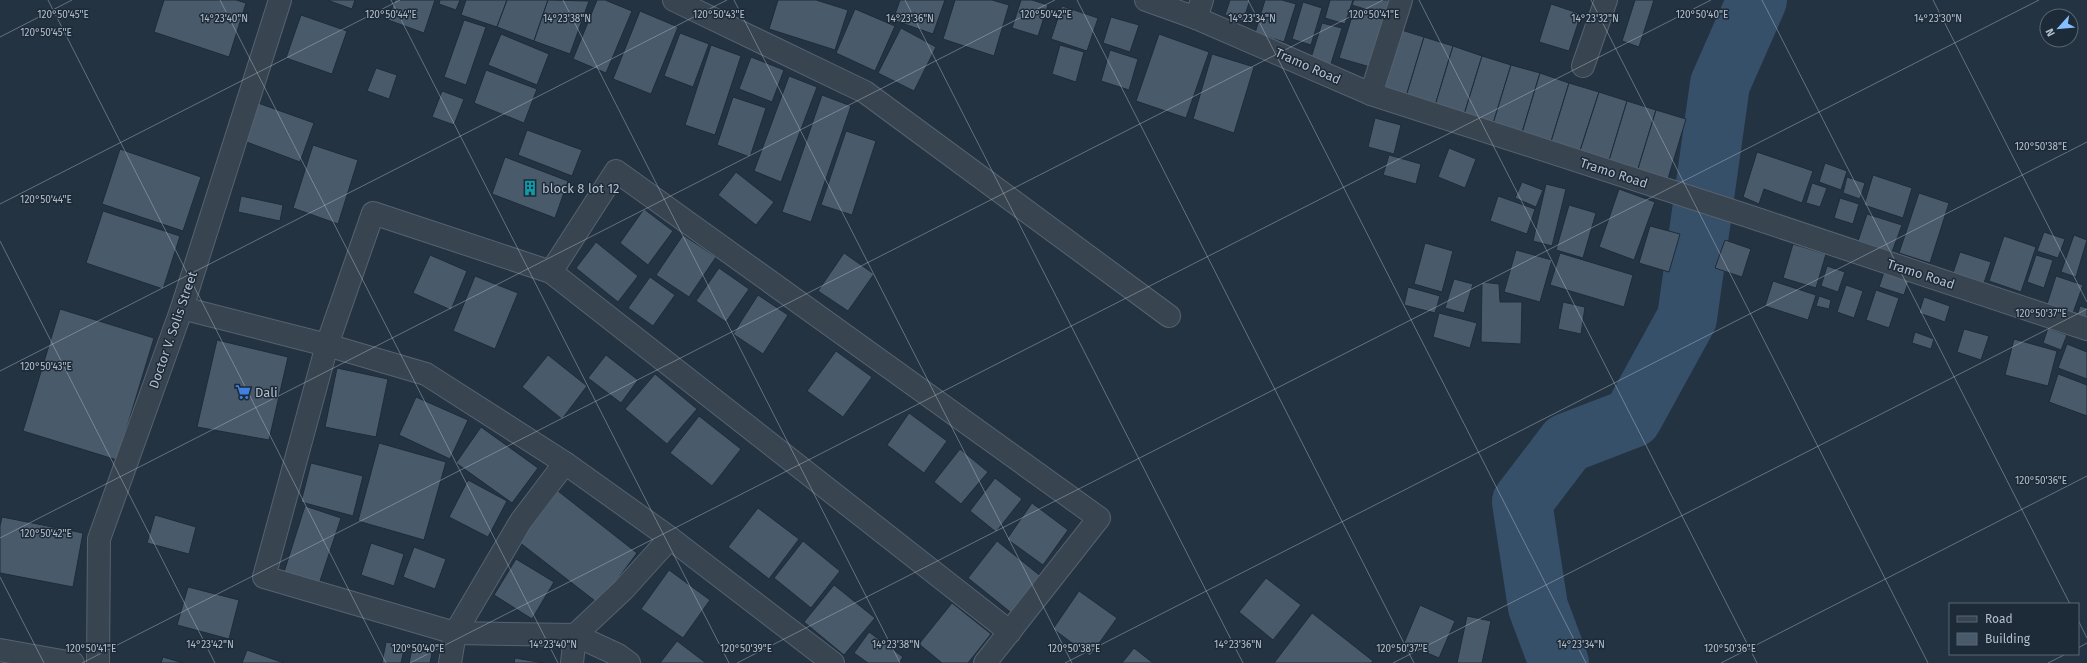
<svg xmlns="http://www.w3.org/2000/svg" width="2087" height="663" font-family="'Fira Sans',sans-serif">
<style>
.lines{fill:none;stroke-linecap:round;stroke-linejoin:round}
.river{stroke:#36506a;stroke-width:60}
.building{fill:#495a6b;stroke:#1f2c39}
.minor-casing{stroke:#56626f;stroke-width:24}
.tertiary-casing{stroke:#56626f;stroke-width:24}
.minor{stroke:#384551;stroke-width:22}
.tertiary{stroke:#384551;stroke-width:22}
.ticks{fill:none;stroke:#b4bfcc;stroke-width:1;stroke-opacity:0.45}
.labels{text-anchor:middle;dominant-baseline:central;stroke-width:3;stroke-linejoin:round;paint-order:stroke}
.street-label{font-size:13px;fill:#b4bfcc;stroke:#1d2a37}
.poi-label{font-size:13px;fill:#b4bfcc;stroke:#1d2a37;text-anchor:start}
.ticks-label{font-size:10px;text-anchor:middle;fill:#b4bfcc;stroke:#1d2a37;stroke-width:3;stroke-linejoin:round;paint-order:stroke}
</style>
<rect width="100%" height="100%" fill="#233342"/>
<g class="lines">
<polyline class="river" points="1559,663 1538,607 1522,502 1567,443 1632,418 1687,318 1720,84 1757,0"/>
</g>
<g class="building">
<polygon points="164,0 236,0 246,3 229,57 154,32"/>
<polygon points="327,0 355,0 352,9"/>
<polygon points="395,0 435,0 424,33 388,20"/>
<polygon points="440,0 460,0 456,10 439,4"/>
<polygon points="466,0 507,0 497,27 461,15"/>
<polygon points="507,0 548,0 534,41 497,27"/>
<polygon points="548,0 589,1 570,54 534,41"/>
<polygon points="597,0 605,0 632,11 606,73 573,59"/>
<polygon points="778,0 816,0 848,10 835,50 769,29"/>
<polygon points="900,0 945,0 933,34 893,20"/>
<polygon points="955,0 992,0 1009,5 994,56 943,39"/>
<polygon points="1021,0 1032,0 1048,5 1038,36 1012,28"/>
<polygon points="1230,0 1250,0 1243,21 1225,15"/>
<polygon points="1265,0 1282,0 1296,4 1284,42 1255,33"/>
<polygon points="1330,0 1353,0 1345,24 1325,18"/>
<polygon points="1354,0 1392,0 1387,16 1352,5"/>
<polygon points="1635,0 1654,0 1639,47 1622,41"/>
<polygon points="1303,2 1322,8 1311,45 1292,39"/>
<polygon points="1551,4 1581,14 1569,51 1539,42"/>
<polygon points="1062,6 1098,18 1087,51 1051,39"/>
<polygon points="855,9 895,26 875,71 836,53"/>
<polygon points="1354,10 1391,22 1377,69 1339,58"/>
<polygon points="640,11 678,27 651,94 613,79"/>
<polygon points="301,15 347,31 332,74 286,58"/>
<polygon points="1111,17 1139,25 1130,52 1103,43"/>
<polygon points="464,20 486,27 466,85 444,77"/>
<polygon points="1322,23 1342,28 1330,67 1310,61"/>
<polygon points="901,28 936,47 914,91 878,73"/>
<polygon points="1395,28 1424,37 1405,100 1376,91"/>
<polygon points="680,33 709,44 693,87 664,76"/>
<polygon points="501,34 549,54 537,85 488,65"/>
<polygon points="1159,34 1209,52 1186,118 1136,101"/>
<polygon points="1424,37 1453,46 1434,109 1405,100"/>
<polygon points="711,45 741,56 715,135 685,125"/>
<polygon points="1060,45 1084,52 1076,82 1052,74"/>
<polygon points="1453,46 1482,56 1463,118 1434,109"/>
<polygon points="1110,50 1138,59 1129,90 1101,81"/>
<polygon points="1212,54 1254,67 1234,133 1193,119"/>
<polygon points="1482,56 1511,65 1492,127 1463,118"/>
<polygon points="751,57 784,70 772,102 739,89"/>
<polygon points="1511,65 1540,73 1521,136 1492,127"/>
<polygon points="376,68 397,75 389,99 367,91"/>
<polygon points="486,70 537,89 524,123 474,103"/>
<polygon points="1540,73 1569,83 1550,145 1521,136"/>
<polygon points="789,76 817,87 781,182 754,171"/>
<polygon points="1569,83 1599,92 1579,154 1550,145"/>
<polygon points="442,91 464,99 454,125 432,117"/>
<polygon points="1599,92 1627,101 1608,164 1579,154"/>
<polygon points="822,95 851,106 811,222 782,212"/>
<polygon points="733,97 766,108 750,157 717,145"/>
<polygon points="1627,101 1656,110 1637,172 1608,164"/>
<polygon points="258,103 314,123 300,162 244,141"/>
<polygon points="1656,110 1686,119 1667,182 1637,172"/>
<polygon points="1375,118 1401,125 1394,154 1368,147"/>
<polygon points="527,130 582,150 572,176 518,155"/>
<polygon points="846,131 876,141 852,215 821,205"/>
<polygon points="313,145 358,160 338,224 293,208"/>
<polygon points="1449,148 1476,159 1465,188 1438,177"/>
<polygon points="120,149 201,177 183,231 102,204"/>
<polygon points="1757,152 1813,171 1802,203 1764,189 1759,204 1743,197"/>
<polygon points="1389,155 1421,164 1416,184 1383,175"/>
<polygon points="505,157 568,181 555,218 492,194"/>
<polygon points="1825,163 1847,171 1841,190 1819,182"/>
<polygon points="736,172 774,202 756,225 718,195"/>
<polygon points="1873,175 1912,188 1903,218 1864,205"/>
<polygon points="1847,177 1865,183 1860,199 1843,193"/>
<polygon points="1522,182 1543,190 1536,207 1515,198"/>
<polygon points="1812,183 1827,188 1820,207 1806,203"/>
<polygon points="1546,184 1566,189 1552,246 1533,241"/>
<polygon points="1619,189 1655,202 1634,260 1599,247"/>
<polygon points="1919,193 1949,203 1930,263 1899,253"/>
<polygon points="241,196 283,205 280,221 238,212"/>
<polygon points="1498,196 1535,209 1527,234 1490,221"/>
<polygon points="1840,198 1859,204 1853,224 1834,218"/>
<polygon points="1569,205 1596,213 1583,258 1556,250"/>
<polygon points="644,209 673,231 648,265 620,243"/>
<polygon points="103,211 180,236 163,289 86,263"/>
<polygon points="1867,214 1902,225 1892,252 1858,241"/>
<polygon points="1650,226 1680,234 1669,272 1639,263"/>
<polygon points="2044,232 2065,239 2058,258 2037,251"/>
<polygon points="683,235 716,257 689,297 656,275"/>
<polygon points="2074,235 2087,240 2076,277 2061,272"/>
<polygon points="2004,236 2036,247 2021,292 1989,281"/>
<polygon points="1725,240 1751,249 1742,277 1715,268"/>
<polygon points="596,242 638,276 618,302 576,268"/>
<polygon points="1425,243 1453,251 1442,292 1414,284"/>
<polygon points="1793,244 1826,254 1816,288 1783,278"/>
<polygon points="1516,250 1552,260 1540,302 1504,292"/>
<polygon points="1960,252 1991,262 1984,283 1953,273"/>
<polygon points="844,253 874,274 848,311 818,291"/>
<polygon points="1560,253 1633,275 1624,307 1550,285"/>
<polygon points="430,255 467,271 451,310 413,293"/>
<polygon points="2036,255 2053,260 2044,288 2027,282"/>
<polygon points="1827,266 1845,272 1838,292 1821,286"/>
<polygon points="719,268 749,289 726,322 696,301"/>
<polygon points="1885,269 1910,277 1904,295 1879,287"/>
<polygon points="475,276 518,293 495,349 453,331"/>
<polygon points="2056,276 2083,285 2073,313 2047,304"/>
<polygon points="650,277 675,295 653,326 628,308"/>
<polygon points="1454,279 1473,284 1464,313 1445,308"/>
<polygon points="1773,281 1816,295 1808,320 1765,306"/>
<polygon points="1482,282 1499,284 1500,302 1522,302 1521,344 1481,342"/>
<polygon points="1846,285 1863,291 1854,318 1837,312"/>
<polygon points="1408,287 1440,296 1435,313 1404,305"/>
<polygon points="1876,290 1899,298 1889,328 1866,320"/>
<polygon points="758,295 788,315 763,354 733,334"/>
<polygon points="1819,296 1831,300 1829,309 1816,306"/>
<polygon points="1924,297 1950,306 1945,322 1919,313"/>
<polygon points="1563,302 1585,307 1581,334 1558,329"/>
<polygon points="2080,306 2087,308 2087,320 2077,316"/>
<polygon points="60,309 154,338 117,460 23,431"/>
<polygon points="1439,313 1477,323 1470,348 1433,337"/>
<polygon points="2048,328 2067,335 2061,350 2043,343"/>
<polygon points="1964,329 1989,336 1981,360 1957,352"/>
<polygon points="1915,332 1934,339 1931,349 1912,343"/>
<polygon points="2014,339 2057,351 2048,386 2005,375"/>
<polygon points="217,340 288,357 269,440 197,427"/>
<polygon points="2067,344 2087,352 2087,379 2058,368"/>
<polygon points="836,351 872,377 843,417 807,391"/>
<polygon points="548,355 587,386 562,419 522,387"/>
<polygon points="606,355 638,380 621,403 588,378"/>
<polygon points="337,368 388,379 376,437 325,427"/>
<polygon points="655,374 697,409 667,444 625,409"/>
<polygon points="2058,374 2087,385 2087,416 2049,402"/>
<polygon points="416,397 468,420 450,459 399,435"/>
<polygon points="909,413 947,441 924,473 887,445"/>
<polygon points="699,416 741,449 712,486 670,453"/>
<polygon points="481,427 538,468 512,503 456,463"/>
<polygon points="379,443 446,462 424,540 358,521"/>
<polygon points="960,449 988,472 961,504 934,482"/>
<polygon points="311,463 363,476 353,516 301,502"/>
<polygon points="995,478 1022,499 996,532 970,511"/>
<polygon points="468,480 507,501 488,537 449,517"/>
<polygon points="558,491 637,553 599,604 519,542"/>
<polygon points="1032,503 1068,530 1043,565 1007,539"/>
<polygon points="305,506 341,518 319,584 284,572"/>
<polygon points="758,508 799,539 769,579 728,547"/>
<polygon points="155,515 196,527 189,554 147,543"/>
<polygon points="2,517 83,533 73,587 0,573 0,526"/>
<polygon points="803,541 840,571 811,608 774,578"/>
<polygon points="997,541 1043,578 1014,615 968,578"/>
<polygon points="371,543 404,554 394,586 361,575"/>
<polygon points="414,547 446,559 435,589 403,577"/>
<polygon points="516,559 554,582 532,619 494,595"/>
<polygon points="669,570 710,600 683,638 641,609"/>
<polygon points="1266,578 1301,605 1273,640 1239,612"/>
<polygon points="834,585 875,618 844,655 804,622"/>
<polygon points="188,587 239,600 229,639 177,625"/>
<polygon points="1079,591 1117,618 1090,656 1053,629"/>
<polygon points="952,603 991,634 968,663 942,663 919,644"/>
<polygon points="1420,605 1455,621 1439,658 1404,643"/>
<polygon points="1312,613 1373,661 1371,663 1274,663"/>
<polygon points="1467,616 1491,621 1482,663 1457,663"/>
<polygon points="869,632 903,657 899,663 868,663 854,653"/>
<polygon points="677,641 706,663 660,663"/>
<polygon points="386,642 405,645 401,663 382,663"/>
<polygon points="1134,648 1153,663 1122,663"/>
<polygon points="412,649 432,653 430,663 409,663"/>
<polygon points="247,650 284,663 242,663"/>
<polygon points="163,657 183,663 161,663"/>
<polygon points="515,658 544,663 514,663"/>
</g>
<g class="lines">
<defs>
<g id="minor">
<polyline points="674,0 865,92 1169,316"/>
<polyline points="1196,18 1202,0"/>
<polyline points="1583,66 1606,0"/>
<polyline points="1371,94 1401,0"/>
<polyline points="551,272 616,171 1099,518 985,663"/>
<polyline points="182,308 327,345 426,374 565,463 670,538 833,663"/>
<polyline points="0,650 73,663"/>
<polyline points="450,663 455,633 521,521 565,463"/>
<polyline points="572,663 575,635 623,590 670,538"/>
<polyline points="629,663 618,655 575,635 455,633 264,577 327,345 373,213 551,272 1010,632"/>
</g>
<g id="tertiary">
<polyline points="1146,0 1196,18 1371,94 1745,215 2087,329"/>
<polyline points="98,663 99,539 182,308 280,0"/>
</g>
</defs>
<use href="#minor" class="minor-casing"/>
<use href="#tertiary" class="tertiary-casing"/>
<use href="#minor" class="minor"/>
<use href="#tertiary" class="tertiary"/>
</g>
<path class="ticks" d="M48,0L386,663M220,0L558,663M391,0L729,663M563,0L900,663M734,0L1072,663M905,0L1243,663M1077,0L1414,663M1248,0L1586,663M1419,0L1757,663M1591,0L1928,663M1762,0L2070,604M1933,0L2087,302M0,37L72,0M0,204L400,0M0,241L215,663M0,371L727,0M0,538L1055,0M0,577L44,663M2078,620L2087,638M2078,648L2087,643M82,663L1383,0M410,663L1711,0M737,663L2039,0M1065,663L2087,142M1393,663L2087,309M1721,663L2087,476M2048,663L2066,654"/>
<defs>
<symbol id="building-bare" viewBox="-9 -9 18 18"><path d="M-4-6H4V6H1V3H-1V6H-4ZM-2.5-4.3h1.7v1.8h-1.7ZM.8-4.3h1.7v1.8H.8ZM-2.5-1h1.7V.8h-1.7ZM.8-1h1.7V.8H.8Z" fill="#0f9aa8" stroke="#1d2a37" stroke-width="2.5" paint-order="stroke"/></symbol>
<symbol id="supermarket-bare" viewBox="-9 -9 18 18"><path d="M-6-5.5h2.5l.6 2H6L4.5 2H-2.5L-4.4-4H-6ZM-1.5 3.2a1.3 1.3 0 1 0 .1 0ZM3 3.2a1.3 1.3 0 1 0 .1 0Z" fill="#3f7fe0" stroke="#1d2a37" stroke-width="2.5" paint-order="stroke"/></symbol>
</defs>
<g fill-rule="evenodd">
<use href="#building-bare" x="519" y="177" width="22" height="22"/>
<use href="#supermarket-bare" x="232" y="381" width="22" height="22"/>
</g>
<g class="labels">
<g class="street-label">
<text transform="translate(1308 66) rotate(24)">Tramo Road</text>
<text transform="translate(1614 173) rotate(18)">Tramo Road</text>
<text transform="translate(1921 274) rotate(18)">Tramo Road</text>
<text transform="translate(173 330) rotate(-71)">Doctor V. Solis Street</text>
</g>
<g class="poi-label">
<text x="542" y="188">block 8 lot 12</text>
<text x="255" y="392">Dali</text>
</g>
</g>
<g class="ticks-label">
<text x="1046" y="18">120°50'42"E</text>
<text x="1374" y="18">120°50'41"E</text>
<text x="1702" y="18">120°50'40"E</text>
<text x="391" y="18">120°50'44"E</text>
<text x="719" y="18">120°50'43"E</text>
<text x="63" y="18">120°50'45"E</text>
<text x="224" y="22">14°23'40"N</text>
<text x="567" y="22">14°23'38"N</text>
<text x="910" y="22">14°23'36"N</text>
<text x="1252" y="22">14°23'34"N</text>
<text x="1595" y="22">14°23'32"N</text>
<text x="1938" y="22">14°23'30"N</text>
<text x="46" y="36">120°50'45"E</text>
<text x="2041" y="150">120°50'38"E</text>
<text x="46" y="203">120°50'44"E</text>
<text x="2041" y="317">120°50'37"E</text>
<text x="46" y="370">120°50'43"E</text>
<text x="2041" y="484">120°50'36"E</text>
<text x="46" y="537">120°50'42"E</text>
<text x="210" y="648">14°23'42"N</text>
<text x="553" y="648">14°23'40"N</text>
<text x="896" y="648">14°23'38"N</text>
<text x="1238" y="648">14°23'36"N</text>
<text x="1581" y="648">14°23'34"N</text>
<text x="91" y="652">120°50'41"E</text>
<text x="418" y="652">120°50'40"E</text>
<text x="746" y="652">120°50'39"E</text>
<text x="1074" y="652">120°50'38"E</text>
<text x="1402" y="652">120°50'37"E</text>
<text x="1730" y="652">120°50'36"E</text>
</g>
<rect x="1949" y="603" width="130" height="52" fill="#1d2a37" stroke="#596673"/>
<rect x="1957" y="616" width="20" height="6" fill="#384551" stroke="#596673"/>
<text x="1985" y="623" font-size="12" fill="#b4bfcc">Road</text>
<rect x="1957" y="633" width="20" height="12" fill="#495a6b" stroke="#596673"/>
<text x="1985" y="643" font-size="12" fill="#b4bfcc">Building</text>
<g transform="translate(2059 28) rotate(243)"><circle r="19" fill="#1d2a37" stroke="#596673"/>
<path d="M0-3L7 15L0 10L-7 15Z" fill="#86bfff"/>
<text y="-6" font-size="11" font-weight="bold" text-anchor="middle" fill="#b4bfcc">N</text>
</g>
</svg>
